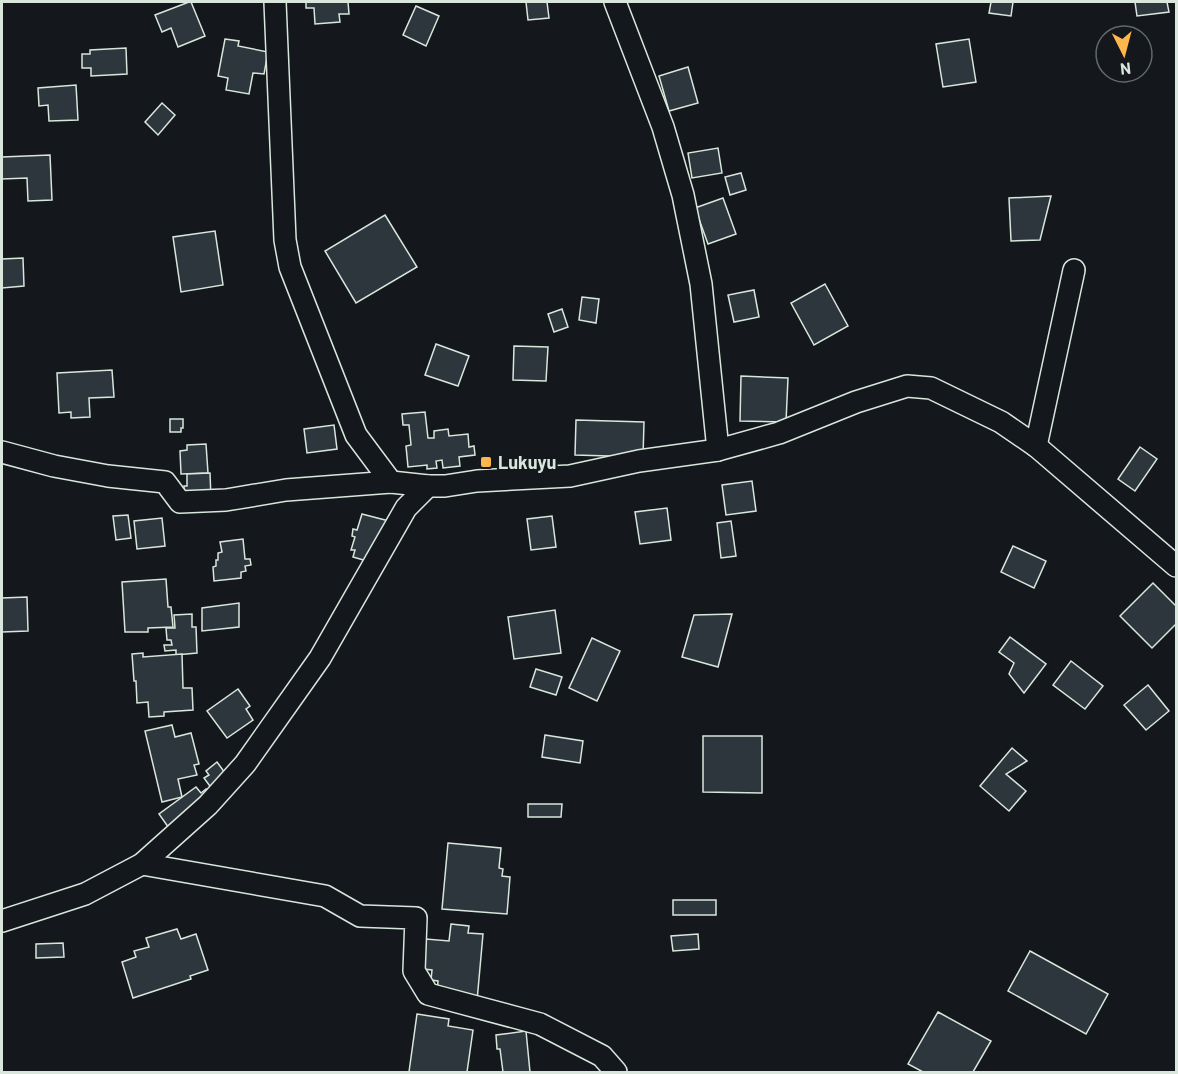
<svg xmlns="http://www.w3.org/2000/svg" width="1178" height="1074" font-family="Barlow,sans-serif">
<style>
.building{fill:#2c363c;stroke:#d8e6dc;stroke-width:1.5}
.lines{fill:none;stroke-linecap:round;stroke-linejoin:round}
.street-casing{stroke:#d8e6dc;stroke-width:24}
.street{stroke:#14181c;stroke-width:21}
.poi-dot{fill:#ffb74d;stroke:#14181c;stroke-width:2}
.labels{text-anchor:middle;dominant-baseline:central;stroke-width:4.5;stroke-linejoin:round;paint-order:stroke}
.poi-label{font-size:18px;font-weight:bold;fill:#d8e6dc;stroke:#14181c;text-anchor:start}
</style>
<rect width="100%" height="100%" fill="#14181c"/>
<g class="building">
<polygon points="189,2 191,2 205,36 178,47 171,28 162,32 155,15"/>
<polygon points="306,2 348,2 349,14 339,14 340,22 315,24 314,8 306,8"/>
<polygon points="526,2 547,2 549,18 528,20"/>
<polygon points="991,2 1013,2 1011,16 989,13"/>
<polygon points="1135,2 1167,2 1169,12 1137,16"/>
<polygon points="416,6 439,16 426,46 403,35"/>
<polygon points="225,39 239,41 238,46 268,52 264,74 253,73 249,94 226,90 228,78 218,76"/>
<polygon points="969,39 976,82 943,87 936,44"/>
<polygon points="126,48 127,74 91,76 91,68 82,68 82,54 90,54 90,50"/>
<polygon points="688,67 698,103 669,111 659,76"/>
<polygon points="76,85 78,120 49,121 48,105 39,106 38,88"/>
<polygon points="162,103 175,115 158,135 145,122"/>
<polygon points="718,148 722,173 692,178 688,153"/>
<polygon points="50,155 52,200 28,201 27,178 2,179 2,157"/>
<polygon points="741,173 746,190 730,195 725,177"/>
<polygon points="1051,196 1040,240 1011,241 1009,198"/>
<polygon points="723,198 736,234 708,244 695,208"/>
<polygon points="385,215 417,267 356,303 325,251"/>
<polygon points="215,231 223,285 181,292 173,237"/>
<polygon points="23,258 24,286 2,288 2,259"/>
<polygon points="825,284 848,326 814,345 791,303"/>
<polygon points="754,290 759,317 734,322 728,295"/>
<polygon points="582,297 599,299 596,323 579,320"/>
<polygon points="562,309 568,327 554,332 548,314"/>
<polygon points="436,344 469,356 458,386 425,375"/>
<polygon points="514,346 548,347 546,381 513,380"/>
<polygon points="112,370 114,397 89,398 90,417 71,418 71,412 59,413 57,373"/>
<polygon points="741,376 788,378 786,422 740,421"/>
<polygon points="425,412 428,438 434,438 434,431 448,429 449,436 468,434 469,447 474,446 475,455 459,457 460,466 443,468 442,460 436,461 437,468 427,469 427,465 408,467 406,446 411,445 409,425 403,425 402,414"/>
<polygon points="170,419 183,419 183,428 181,428 181,432 170,432"/>
<polygon points="576,420 644,422 643,457 575,455"/>
<polygon points="334,425 337,449 307,453 304,429"/>
<polygon points="206,444 208,473 181,474 180,451 187,450 187,445"/>
<polygon points="1140,447 1157,459 1135,491 1118,479"/>
<polygon points="210,473 211,499 184,500 184,486 187,486 187,474"/>
<polygon points="752,481 756,511 726,515 722,485"/>
<polygon points="667,508 671,540 640,544 635,512"/>
<polygon points="362,514 389,521 367,561 353,557 355,550 351,550 355,537 352,536 353,529 357,530"/>
<polygon points="128,515 131,538 116,540 113,516"/>
<polygon points="552,516 556,547 531,550 527,519"/>
<polygon points="162,518 165,546 137,549 134,521"/>
<polygon points="731,521 736,556 721,558 717,523"/>
<polygon points="243,539 245,559 250,559 251,565 245,566 246,571 241,572 241,578 214,581 213,567 216,566 216,560 218,560 218,553 222,552 220,542"/>
<polygon points="1013,546 1046,561 1034,588 1001,572"/>
<polygon points="166,579 168,607 171,607 173,627 148,628 148,632 125,632 122,582"/>
<polygon points="1153,583 1176,606 1176,624 1152,648 1120,616"/>
<polygon points="27,597 28,631 2,632 2,598"/>
<polygon points="239,603 239,627 202,631 202,608"/>
<polygon points="555,610 561,653 514,659 508,617"/>
<polygon points="192,614 192,627 196,627 197,653 176,655 176,650 165,651 164,645 172,645 171,640 167,640 166,628 175,628 174,615"/>
<polygon points="732,614 718,667 682,657 694,615"/>
<polygon points="1010,637 1046,664 1024,693 1009,674 1014,663 999,652"/>
<polygon points="592,638 620,651 597,701 569,688"/>
<polygon points="143,653 143,657 182,654 183,688 192,688 193,710 164,712 164,716 149,717 148,702 137,703 136,681 134,681 132,654"/>
<polygon points="1071,661 1103,686 1085,709 1053,685"/>
<polygon points="536,669 562,677 556,695 530,687"/>
<polygon points="1148,685 1169,711 1146,730 1124,705"/>
<polygon points="238,689 250,706 246,709 253,720 227,738 207,711"/>
<polygon points="172,725 175,737 191,733 199,764 194,765 197,775 178,779 182,797 162,802 145,731"/>
<polygon points="545,735 583,741 580,763 542,757"/>
<polygon points="703,736 762,736 762,793 703,792"/>
<polygon points="1012,748 1027,761 1006,774 1026,791 1009,811 980,786"/>
<polygon points="217,762 228,777 212,789 204,778 209,775 206,771"/>
<polygon points="196,787 201,793 206,789 210,794 171,831 159,814"/>
<polygon points="528,804 562,804 561,817 528,817"/>
<polygon points="448,843 501,848 499,868 503,869 502,876 510,877 507,914 442,909"/>
<rect x="673" y="900" width="43" height="15"/>
<polygon points="451,924 469,926 468,933 483,934 477,1001 437,993 438,981 431,980 432,970 423,969 426,939 449,941"/>
<polygon points="177,929 181,939 196,934 208,970 190,976 191,979 133,998 122,962 136,957 134,951 149,947 146,938"/>
<polygon points="698,934 699,949 673,951 671,936"/>
<polygon points="63,943 64,957 36,958 36,944"/>
<polygon points="1030,951 1108,994 1086,1034 1008,991"/>
<polygon points="938,1012 991,1041 973,1072 923,1072 908,1064"/>
<polygon points="417,1014 449,1019 448,1026 473,1030 467,1072 409,1072"/>
<polygon points="526,1031 530,1072 503,1072 500,1049 497,1049 496,1035"/>
</g>
<g class="lines">
<defs>
<g id="street">
<polyline points="275,2 285,240 290,267 356,435 391,482"/>
<polyline points="615,2 663,127 683,195 701,284 718,450"/>
<polyline points="1036,446 1074,270"/>
<polyline points="2,452 54,466 108,476 165,482 180,502 226,500 286,490 391,482 428,486"/>
<polyline points="142,864 325,896 360,916 416,918 414,971 428,994 540,1024 602,1056 616,1072"/>
<polyline points="2,921 85,894 142,864 208,805 245,764 320,658 406,508 428,486 445,486 477,481 570,476 639,461 718,450 779,433 856,402 907,386 931,388 1001,422 1036,446 1176,566"/>
</g>
</defs>
<use href="#street" class="street-casing"/>
<use href="#street" class="street"/>
</g>
<rect class="poi-dot" x="480" y="456" width="12" height="12" rx="3"/>
<g class="labels">
<g class="poi-label">
<text x="498" y="462">Lukuyu</text>
</g>
</g>
<rect width="1178" height="1074" fill="none" stroke="#d8e6dc" stroke-width="6"/>
<g transform="translate(1124 54) rotate(174)"><circle r="28" fill="#14181c" stroke="#626a69" stroke-width="1.5"/>
<path d="M0-4.5L10 22L0 15L-10 22Z" fill="#ffb74d"/>
<text y="-9" font-size="16" font-weight="bold" text-anchor="middle" fill="#d8e6dc">N</text>
</g>
</svg>
